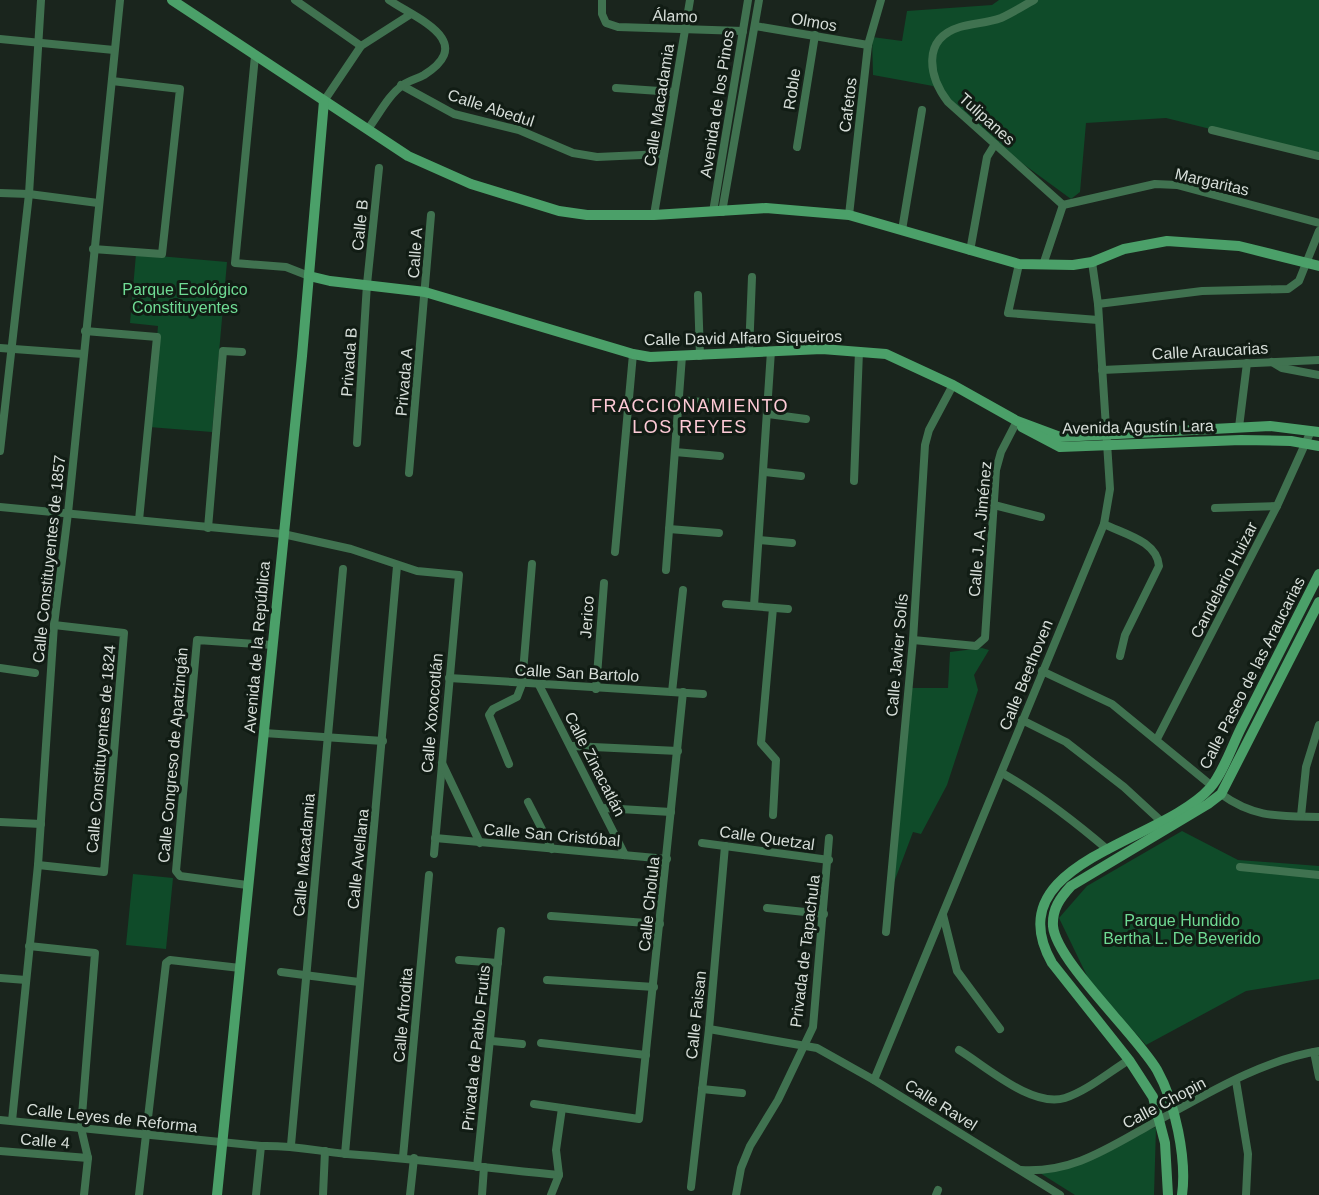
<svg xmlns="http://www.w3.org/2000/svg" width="1319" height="1195" font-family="Arial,sans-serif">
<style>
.green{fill:#0f4b29}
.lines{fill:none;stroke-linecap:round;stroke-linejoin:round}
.street{stroke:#407250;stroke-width:8}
.secondary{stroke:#4ba069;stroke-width:10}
.labels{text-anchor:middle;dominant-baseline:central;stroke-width:6;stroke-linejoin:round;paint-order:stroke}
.street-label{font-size:16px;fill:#d6ddd8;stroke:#111c14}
.park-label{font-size:16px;fill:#6fdb94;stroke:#111c14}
.neighbourhood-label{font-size:18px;letter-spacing:1.5px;fill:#fdcad6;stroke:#111c14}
</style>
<rect width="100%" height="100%" fill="#1a251d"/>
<g class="green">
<polygon points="999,0 1319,0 1319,156 1166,118 1086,123 1080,192 1071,199 1000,147 933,86 873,75 872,37 902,41 907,11 992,5"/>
<polygon points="136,254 227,262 212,432 149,427 158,326 130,323"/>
<polygon points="982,648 989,650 974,675 978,690 947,785 921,834 913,832 893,885 912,688 948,688 950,652"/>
<polygon points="1182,831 1238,860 1319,866 1319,979 1246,991 1146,1045 1089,980 1059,918 1087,886"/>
<polygon points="133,874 173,878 166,949 126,945"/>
<polygon points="1156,1127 1154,1195 1075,1195 1040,1173"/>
</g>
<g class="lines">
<g class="street">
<polyline points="295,0 361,46"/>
<polyline points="602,0 602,14 606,23 618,27 743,31"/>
<path d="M1034,0C1023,6 1012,13 1001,18C988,23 973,23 960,27C921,39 929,77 948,102L1063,205"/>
<polyline points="755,26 868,45"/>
<polyline points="0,39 114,50"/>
<polyline points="255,56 235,263 286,267 309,276"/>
<polyline points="401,85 454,114 519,130 573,153 597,157 664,154"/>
<polyline points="616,88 674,92"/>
<polyline points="324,101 361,46 411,14"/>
<path d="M368,129C378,116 389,94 403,85C409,80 417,79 424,75C478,41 415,18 389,0"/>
<polyline points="1212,130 1319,156"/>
<polyline points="797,147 815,35"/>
<polyline points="0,193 29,194 98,203"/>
<polyline points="1063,205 1155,184 1177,185 1319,223"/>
<polyline points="713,212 748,0"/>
<polyline points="722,212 759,0"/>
<polyline points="654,215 690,0"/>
<polyline points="849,215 868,45 881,0"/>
<polyline points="902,230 922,110"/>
<polyline points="93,249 162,254 180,89 112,81"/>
<polyline points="970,251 987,157 995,144"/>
<polyline points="1019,264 1008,313 1098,320"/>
<polyline points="1043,265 1063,205"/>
<polyline points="698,295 700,356"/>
<polyline points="1098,304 1202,291 1288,289 1299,281 1319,231"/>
<polyline points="85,331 157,337 139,520"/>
<polyline points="0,348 83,354"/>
<polyline points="749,352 752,277"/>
<polyline points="1272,362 1282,368 1319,375"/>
<polyline points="1102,370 1319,360"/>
<polyline points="679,400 727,404"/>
<polyline points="768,414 806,419"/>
<polyline points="1239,427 1247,363"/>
<polyline points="357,443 367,284 379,168"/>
<polyline points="0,451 29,194 41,0"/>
<polyline points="675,452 720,456"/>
<polyline points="765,472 801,476"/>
<polyline points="409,473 431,215"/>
<polyline points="854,481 859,351"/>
<polyline points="994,505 1041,517"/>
<polyline points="0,507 283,534 351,549 417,571 459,575 434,854"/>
<polyline points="1215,508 1277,506"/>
<path d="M1104,524C1124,534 1157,541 1159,566L1125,635L1120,656"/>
<polyline points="208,528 223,351 242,352"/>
<polyline points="669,529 719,533"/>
<polyline points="759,540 792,543"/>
<polyline points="615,552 633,354"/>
<polyline points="666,570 682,356"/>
<polyline points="726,604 788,609"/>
<polyline points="754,606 771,351"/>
<polyline points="773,608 761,743 776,760 773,815"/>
<polyline points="913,640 976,646 985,638 996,470 1001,452 1017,421"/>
<polyline points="0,668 35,673"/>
<polyline points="1042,671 1112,704 1212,786"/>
<polyline points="449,678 703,694"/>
<polyline points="539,685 625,855"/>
<polyline points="596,689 604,583"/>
<polyline points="672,692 683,590"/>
<polyline points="1022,720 1066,742 1124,787 1162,822"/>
<polyline points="264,733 383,741"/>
<polyline points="1157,739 1277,506 1311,431"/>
<polyline points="572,746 678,751"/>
<polyline points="442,763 480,843"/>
<polyline points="509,764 489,715 493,709 517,697 522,684 532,564"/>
<path d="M1002,773C1041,795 1074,821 1108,850"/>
<path d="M1221,794C1254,818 1279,816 1319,817"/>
<polyline points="528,802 552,849"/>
<polyline points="603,808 671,812"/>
<polyline points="1301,816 1306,767 1319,725"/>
<polyline points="0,822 41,824"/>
<polyline points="435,838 667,859"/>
<polyline points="702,843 829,860"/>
<polyline points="38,865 104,872 124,633 54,625"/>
<polyline points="1240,867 1319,875"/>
<polyline points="247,885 180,876 176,871 197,640 272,645"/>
<polyline points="767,908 824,914"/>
<polyline points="943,915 957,971 1000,1029"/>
<polyline points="551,916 660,924"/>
<polyline points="886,932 913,640 925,445 929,430 953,385"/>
<polyline points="29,946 95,953 81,1128 88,1158 84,1195"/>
<polyline points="459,960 498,963"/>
<polyline points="281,972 359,982"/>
<polyline points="0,978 26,980"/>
<polyline points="547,980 654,987"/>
<polyline points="709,1029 817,1048 874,1080 1060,1195"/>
<polyline points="492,1041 522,1044"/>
<polyline points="541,1043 646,1055"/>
<path d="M959,1050C987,1067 1032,1108 1065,1098C1087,1091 1109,1072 1129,1060"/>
<polyline points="1314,1052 1319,1077"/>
<polyline points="874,1080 1104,524 1110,489 1098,304 1092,262"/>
<polyline points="1236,1081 1248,1154 1246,1195"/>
<polyline points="702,1089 742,1093"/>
<polyline points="534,1104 639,1119 683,692"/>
<path d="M0,1120L261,1146C294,1145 316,1151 347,1154C418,1159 488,1168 559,1175"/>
<polyline points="12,1121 38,865 54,625 68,513 120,0"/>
<polyline points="291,1145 343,569"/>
<polyline points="0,1151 88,1158"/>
<polyline points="345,1154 397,566"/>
<polyline points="403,1157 429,875"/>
<polyline points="477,1167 501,931"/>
<path d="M1021,1170C1071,1173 1105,1150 1148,1126C1202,1097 1258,1061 1319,1051"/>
<polyline points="691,1187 709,1029 725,846"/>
<polyline points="139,1195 166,963 170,960 240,968"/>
<polyline points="256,1195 261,1146"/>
<polyline points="323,1195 325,1151"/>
<polyline points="410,1195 414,1158"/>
<polyline points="482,1195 484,1167"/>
<polyline points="551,1195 559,1175 556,1150 562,1108"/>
<polyline points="736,1195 741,1168 750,1146 778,1100 813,1027 829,838"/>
<polyline points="936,1195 938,1190"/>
</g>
<g class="secondary">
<polyline points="172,0 408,156 471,184 559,211 587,215 654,215 766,208 849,215 1019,264 1073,265 1092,262 1124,249 1167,241 1239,246 1319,266"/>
<polyline points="309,276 330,281 425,292 633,354 650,357 822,349 886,354 953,385 1017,421 1060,437 1270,426 1319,432"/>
<polyline points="1022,427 1060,447 1241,440 1291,441 1319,446"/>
<polyline points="217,1195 302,356 324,101"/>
<path d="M1168,1195L1165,1143L1153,1097L1129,1060L1052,963C995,862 1161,843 1210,788C1223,773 1232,746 1241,728C1267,676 1293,625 1319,574"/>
<path d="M1182,1195C1187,1159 1175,1102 1157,1070C1136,1034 1056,961 1053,926C1052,909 1060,898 1071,886L1208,804L1221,794L1319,602"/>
</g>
</g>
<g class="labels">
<g class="street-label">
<text transform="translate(675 16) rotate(2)">Álamo</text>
<text transform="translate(814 22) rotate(10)">Olmos</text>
<text transform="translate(792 89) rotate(-81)">Roble</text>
<text transform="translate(717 104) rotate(-81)">Avenida de los Pinos</text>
<text transform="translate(659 105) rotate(-81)">Calle Macadamia</text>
<text transform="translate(848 105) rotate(-83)">Cafetos</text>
<text transform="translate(491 108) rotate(18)">Calle Abedul</text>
<text transform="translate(987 119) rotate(42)">Tulipanes</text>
<text transform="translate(1212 182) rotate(13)">Margaritas</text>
<text transform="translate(360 225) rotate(-84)">Calle B</text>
<text transform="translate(415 253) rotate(-86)">Calle A</text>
<text transform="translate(743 338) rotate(-1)">Calle David Alfaro Siqueiros</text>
<text transform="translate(1210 351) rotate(-3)">Calle Araucarias</text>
<text transform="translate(349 362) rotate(-86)">Privada B</text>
<text transform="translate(404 382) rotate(-85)">Privada A</text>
<text transform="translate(1138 427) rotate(-1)">Avenida Agustín Lara</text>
<text transform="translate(980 529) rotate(-85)">Calle J. A. Jiménez</text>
<text transform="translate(49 559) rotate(-84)">Calle Constituyentes de 1857</text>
<text transform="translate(1224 580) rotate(-63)">Candelario Huizar</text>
<text transform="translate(587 617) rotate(-86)">Jerico</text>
<text transform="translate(257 647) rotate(-85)">Avenida de la República</text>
<text transform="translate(897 655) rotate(-85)">Calle Javier Solís</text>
<text transform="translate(577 673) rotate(3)">Calle San Bartolo</text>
<text transform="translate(1252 673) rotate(-63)">Calle Paseo de las Araucarias</text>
<text transform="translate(1026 675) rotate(-68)">Calle Beethoven</text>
<text transform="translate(432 713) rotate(-85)">Calle Xoxocotlán</text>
<text transform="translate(101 749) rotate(-85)">Calle Constituyentes de 1824</text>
<text transform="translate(173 755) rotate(-85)">Calle Congreso de Apatzingán</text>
<text transform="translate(595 764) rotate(63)">Calle Zinacatlán</text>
<text transform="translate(552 835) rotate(5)">Calle San Cristóbal</text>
<text transform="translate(767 838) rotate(8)">Calle Quetzal</text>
<text transform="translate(304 855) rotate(-85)">Calle Macadamia</text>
<text transform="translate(358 859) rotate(-84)">Calle Avellana</text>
<text transform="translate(649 904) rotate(-84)">Calle Cholula</text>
<text transform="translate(805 951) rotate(-83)">Privada de Tapachula</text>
<text transform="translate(403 1015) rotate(-85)">Calle Afrodita</text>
<text transform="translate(696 1015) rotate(-84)">Calle Faisan</text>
<text transform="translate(476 1048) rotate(-84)">Privada de Pablo Frutis</text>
<text transform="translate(1164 1103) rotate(-28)">Calle Chopin</text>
<text transform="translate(941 1105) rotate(32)">Calle Ravel</text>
<text transform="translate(112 1118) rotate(6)">Calle Leyes de Reforma</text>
<text transform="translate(45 1141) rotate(5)">Calle 4</text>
</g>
<g class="park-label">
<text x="185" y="289">Parque Ecológico<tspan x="185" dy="18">Constituyentes</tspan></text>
<text x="1182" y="920">Parque Hundido<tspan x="1182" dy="18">Bertha L. De Beverido</tspan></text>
</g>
<g class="neighbourhood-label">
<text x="690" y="406">FRACCIONAMIENTO<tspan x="690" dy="21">LOS REYES</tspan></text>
</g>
</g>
</svg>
